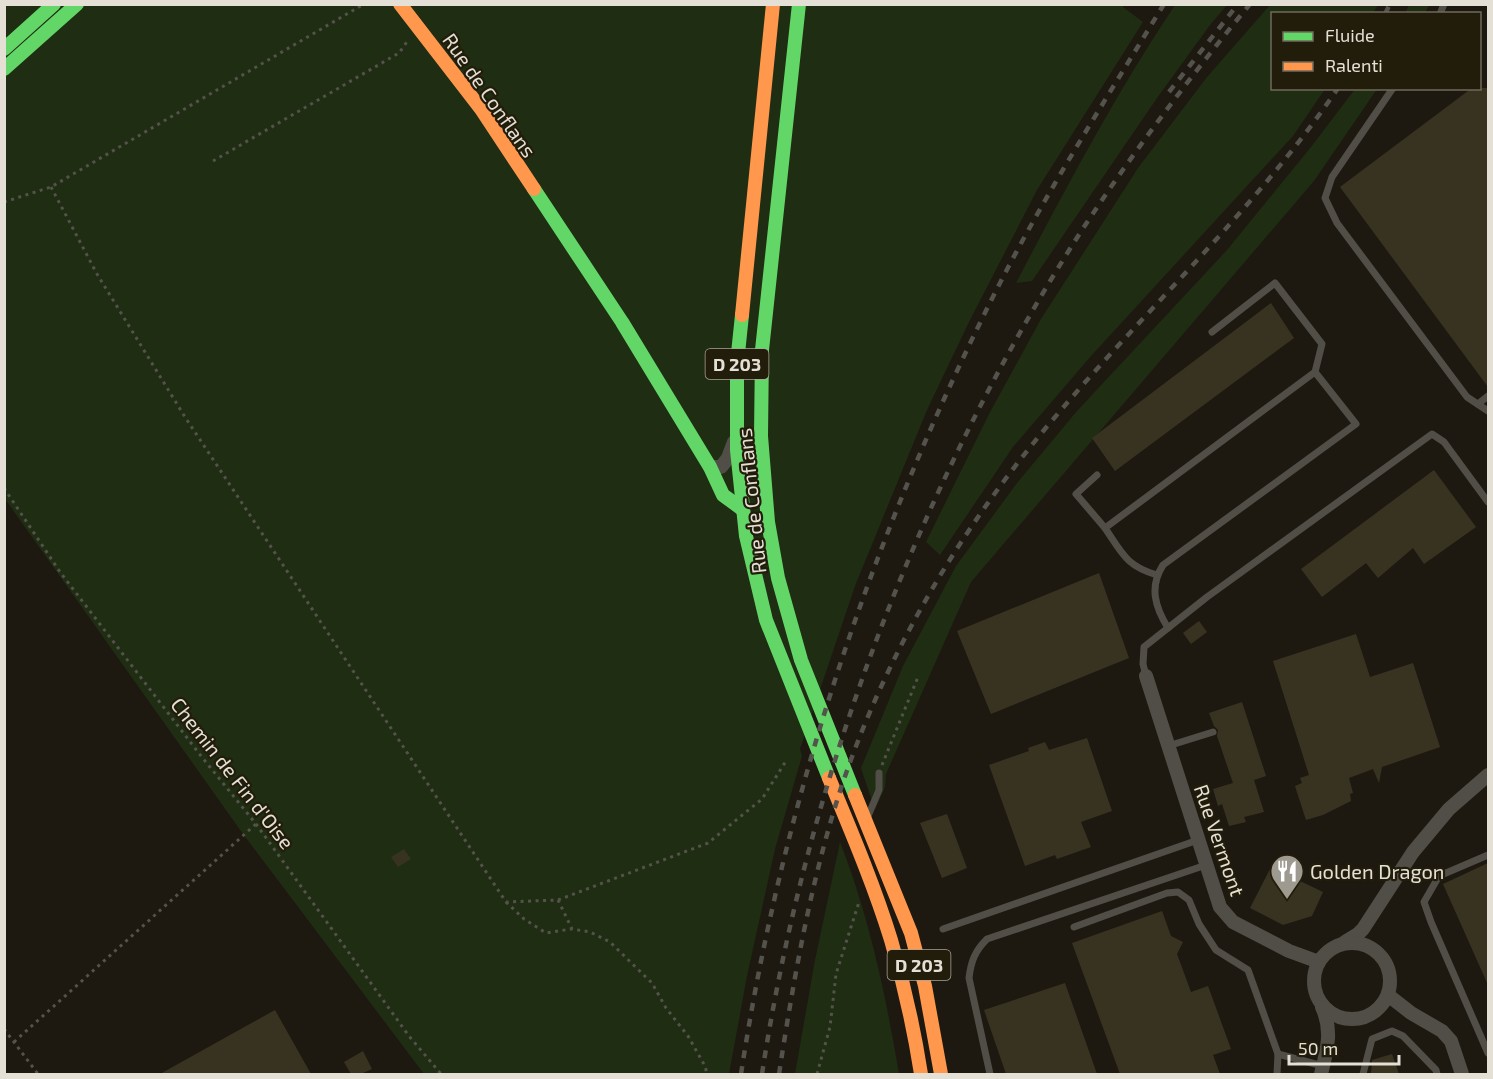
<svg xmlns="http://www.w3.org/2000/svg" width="1493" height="1079" font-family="'Exo 2',sans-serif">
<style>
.green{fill:#1f2d13}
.building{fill:#383321}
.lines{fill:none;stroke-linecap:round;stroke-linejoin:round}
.path{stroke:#54524b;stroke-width:3;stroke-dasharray:3 4.5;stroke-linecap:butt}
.lane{stroke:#504e46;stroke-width:7}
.street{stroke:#504e46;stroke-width:14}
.fast{stroke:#63d668;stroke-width:14}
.slow{stroke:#ff974d;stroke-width:14}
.rail{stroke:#54524c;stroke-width:4.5;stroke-dasharray:8 8;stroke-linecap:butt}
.labels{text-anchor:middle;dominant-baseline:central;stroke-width:4.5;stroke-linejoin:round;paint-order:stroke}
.shield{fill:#221c0b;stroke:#aaa598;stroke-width:1.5}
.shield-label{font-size:18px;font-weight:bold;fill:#e4e0d5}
.street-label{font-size:20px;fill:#e4e0d5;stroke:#221c0b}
.poi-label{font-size:20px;fill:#e4e0d5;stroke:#221c0b;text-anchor:start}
</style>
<rect width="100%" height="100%" fill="#1d1910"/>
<g class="green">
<polygon points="1124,4 1123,7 1143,22 1037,190 969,322 927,410 855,586 800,749 802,756 775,849 747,976 729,1074 424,1074 243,834 5,499 4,5"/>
<path d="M1175,5H1227L1210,25L1157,98L1032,281L1016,283C1066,188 1116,93 1175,5Z"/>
<polygon points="1270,5 1378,5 1373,13 1272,14 1272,88 1325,89 1293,136 1091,356 1013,447 940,555 926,542 989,414 1041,319 1138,168 1207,77"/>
<polygon points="1409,5 1409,4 1429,5 1425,13 1405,13"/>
<polygon points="1355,89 1377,89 1314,181 971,582 886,774 885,787 875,810 861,768 903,666 956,566 1017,483 1077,411 1227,250 1311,147"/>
<path d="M840,842C869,916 886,996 899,1074H795L815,960Z"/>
</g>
<g class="building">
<polygon points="1472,88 1488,88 1488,387 1340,187"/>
<polygon points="1271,303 1294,338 1115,471 1092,438"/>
<polygon points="1434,470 1476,527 1424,564 1413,548 1378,578 1366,563 1322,597 1301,569"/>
<polygon points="1099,573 1129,658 991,714 957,631"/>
<polygon points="1199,621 1207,632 1191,644 1183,633"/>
<polygon points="1356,634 1370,677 1413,663 1440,747 1382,767 1379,783 1373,769 1349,778 1353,793 1350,794 1351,801 1323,815 1306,820 1295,786 1302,783 1300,778 1309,775 1273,661"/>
<polygon points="1242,702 1266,776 1254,780 1264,812 1244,817 1246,822 1229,826 1222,804 1218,806 1213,789 1233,783 1217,736 1218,730 1214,726 1209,713"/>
<polygon points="1087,738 1112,811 1081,822 1091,847 1057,859 1055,855 1025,866 989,765 1029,751 1028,748 1045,742 1049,750"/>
<polygon points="947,814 967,868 942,878 920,823"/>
<polygon points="404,849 411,859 398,867 391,857"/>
<polygon points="1488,863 1488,985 1443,884"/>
<polygon points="1271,867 1323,892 1312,916 1283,925 1250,908"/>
<polygon points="1162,911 1171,936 1183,942 1177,954 1191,992 1208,986 1231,1049 1213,1055 1220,1074 1120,1074 1072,943"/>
<polygon points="1065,983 1097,1074 1006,1074 984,1010"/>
<polygon points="275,1010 311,1074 160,1074"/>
<polygon points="363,1051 372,1069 361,1074 351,1074 344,1062"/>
<polygon points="1392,1054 1399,1074 1371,1074 1372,1060"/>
</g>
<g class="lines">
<g class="path">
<polyline points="213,161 399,53 409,39"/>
<polyline points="51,187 97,274 185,417 506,902 558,900 708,843 762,799 786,761"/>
<polyline points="4,202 51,187 364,4"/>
<polyline points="4,488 60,572 201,756 256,824 409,1036 441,1074"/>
<polyline points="882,765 918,677"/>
<polyline points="558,900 572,929 590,932 610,942 652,983 666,1008 688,1036 705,1066 707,1074"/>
<polyline points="506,902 524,919 546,933 571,929"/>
<polyline points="4,1029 38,1074"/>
<polyline points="14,1042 256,824"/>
<polyline points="817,1074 830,1027 836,974 859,902"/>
</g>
<g class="lane">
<polyline points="1440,14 1444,4"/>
<polyline points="1393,88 1332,177 1325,198 1337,223 1467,397 1488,411"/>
<polyline points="1212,332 1275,283 1322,344 1315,372"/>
<polyline points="1478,404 1488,396"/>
<polyline points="1097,475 1076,494 1105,528"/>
<path d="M1157,575C1126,566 1122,553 1105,528L1315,372L1356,424L1163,565C1149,587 1155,607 1168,628"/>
<polyline points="1146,676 1143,664 1144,647 1207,597 1432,434 1444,442 1488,502"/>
<polyline points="1168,746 1213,732"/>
<polyline points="868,816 879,790 879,773"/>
<polyline points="1488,855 1439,876 1424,902 1431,922 1488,1053"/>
<polyline points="1074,927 1167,893 1178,892 1189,900 1199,924 1216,950 1248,970 1278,1054 1277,1074"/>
<polyline points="943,929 1198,840"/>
<polyline points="1278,1054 1323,1066"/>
<path d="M990,1074L969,978C971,961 975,951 987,939L1206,865"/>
<polyline points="1363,1074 1372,1039 1392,1031 1403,1036 1436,1070 1437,1074"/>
</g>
<g class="street">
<polyline points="710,467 721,467 728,458 734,442"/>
<polyline points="1146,676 1220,907 1233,922 1289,951 1319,962"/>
<polyline points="1345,942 1358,934 1363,929 1413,852 1449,809 1488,775"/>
<circle cx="1352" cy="981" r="38"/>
<polyline points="1388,995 1411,1013 1442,1031 1451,1041 1462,1074"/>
<path d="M1321,1074C1327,1050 1333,1031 1322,1007"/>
</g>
<g class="fast">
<polyline points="799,4 762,350 761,436 768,522 778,578 801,660 855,795"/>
<polyline points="4,49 54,4"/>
<polyline points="4,69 77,4"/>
<polyline points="534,189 622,322 710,467 723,495 742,509"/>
<polyline points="742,315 737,363 737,450 746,536 766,620 829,778"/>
</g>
<g class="slow">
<polyline points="400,4 481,109 534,189"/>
<polyline points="742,315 773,4"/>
<path d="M829,778C851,831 874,885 891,940C904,984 914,1029 921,1074"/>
<polyline points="855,795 911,933 925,986 941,1074"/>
</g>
<g class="rail">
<polyline points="1385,14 1390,4"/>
<polyline points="1169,92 1238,4"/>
<path d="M741,1074C783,799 874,529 1001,281C1050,186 1108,96 1164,4"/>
<path d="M762,1074C807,779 920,481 1082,230C1133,152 1190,77 1250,4"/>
<path d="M779,1074C794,977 811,879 842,785C889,646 966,520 1061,410C1153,302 1258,206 1338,88"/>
</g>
</g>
<defs>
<symbol id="restaurant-pin" viewBox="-11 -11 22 30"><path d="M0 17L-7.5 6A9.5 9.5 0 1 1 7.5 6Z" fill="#9e9a90" stroke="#221c0b"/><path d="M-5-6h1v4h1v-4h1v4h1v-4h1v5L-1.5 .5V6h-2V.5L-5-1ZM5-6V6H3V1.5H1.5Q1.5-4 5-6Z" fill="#fff"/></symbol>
</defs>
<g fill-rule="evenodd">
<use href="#restaurant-pin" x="1268" y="852" width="38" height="52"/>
</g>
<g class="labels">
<g class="shield">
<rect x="705.5" y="349" width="63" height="30" rx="4.5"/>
<rect x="887.5" y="950" width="63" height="30" rx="4.5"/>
</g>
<g class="shield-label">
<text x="737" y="364">D 203</text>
<text x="919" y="965">D 203</text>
</g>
<g class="street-label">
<text transform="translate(490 95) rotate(55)">Rue de Conflans</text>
<text transform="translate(751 501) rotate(-96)">Rue de Conflans</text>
<text transform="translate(233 773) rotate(52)">Chemin de Fin d'Oise</text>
<text transform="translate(1220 840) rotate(71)">Rue Vermont</text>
</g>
<g class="poi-label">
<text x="1310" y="871">Golden Dragon</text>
</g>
</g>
<rect width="1493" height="1079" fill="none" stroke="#e4e0d5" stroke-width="12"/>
<rect x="1271" y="12" width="210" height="78" fill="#221c0b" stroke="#706a5c" stroke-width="1.5"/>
<rect x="1283" y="32" width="30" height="9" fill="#63d668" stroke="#706a5c" stroke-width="1.5"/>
<text x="1325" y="42" font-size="18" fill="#e4e0d5">Fluide</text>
<rect x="1283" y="62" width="30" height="9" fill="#ff974d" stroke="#706a5c" stroke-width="1.5"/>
<text x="1325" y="72" font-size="18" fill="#e4e0d5">Ralenti</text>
<path d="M1289 1055v9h110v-9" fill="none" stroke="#e4e0d5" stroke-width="3"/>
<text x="1298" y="1055" font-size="18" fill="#e4e0d5" stroke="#221c0b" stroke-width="4.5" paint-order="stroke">50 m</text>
</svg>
